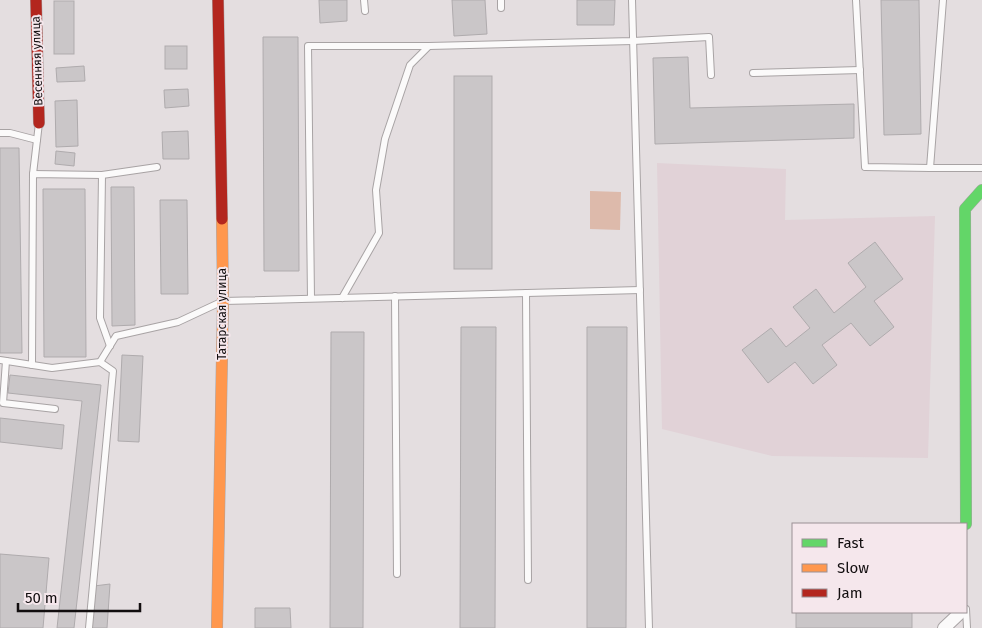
<svg xmlns="http://www.w3.org/2000/svg" width="982" height="628" font-family="'Fira Sans',sans-serif">
<style>
.built{fill:#e1d2d7}
.park{fill:#ddbaab}
.building{fill:#cac6c8;stroke:#afabad}
.lines{fill:none;stroke-linecap:round;stroke-linejoin:round}
.lane-casing{stroke:#a8a3a4;stroke-width:8}
.street-casing{stroke:#a8a3a4;stroke-width:14}
.fast-casing{stroke:#a8a3a4;stroke-width:12}
.slow-casing{stroke:#a8a3a4;stroke-width:12}
.jam-casing{stroke:#a8a3a4;stroke-width:12}
.lane{stroke:#fbfafa;stroke-width:6}
.street{stroke:#fbfafa;stroke-width:12}
.fast{stroke:#63d668;stroke-width:11}
.slow{stroke:#ff974d;stroke-width:11}
.jam{stroke:#b3261e;stroke-width:11}
.labels{text-anchor:middle;dominant-baseline:central;stroke-width:4;stroke-linejoin:round;paint-order:stroke}
.street-label{font-size:12px;fill:#120e0f;stroke:#f5e7ec}
</style>
<rect width="100%" height="100%" fill="#e4dee0"/>
<polygon class="built" points="657,163 786,169 785,220 935,216 928,458 772,456 662,429"/>
<polygon class="park" points="590,191 621,192 620,230 590,229"/>
<g class="building">
<polygon points="319,0 347,0 347,21 320,23"/>
<polygon points="452,0 485,0 487,34 454,36"/>
<polygon points="577,0 615,0 614,25 577,25"/>
<polygon points="881,0 919,0 921,134 884,135"/>
<rect x="54" y="1" width="20" height="53"/>
<polygon points="263,37 298,37 299,271 264,271"/>
<rect x="165" y="46" width="22" height="23"/>
<polygon points="688,57 690,108 854,104 854,138 655,144 653,58"/>
<polygon points="84,66 85,81 57,82 56,68"/>
<rect x="454" y="76" width="38" height="193"/>
<polygon points="188,89 189,106 165,108 164,90"/>
<polygon points="77,100 78,146 56,147 55,101"/>
<polygon points="188,131 189,159 163,159 162,132"/>
<polygon points="0,148 19,148 22,353 0,353"/>
<polygon points="56,151 75,153 74,166 55,164"/>
<polygon points="111,187 134,187 135,325 112,326"/>
<polygon points="43,189 85,189 86,357 44,357"/>
<polygon points="160,200 187,200 188,294 161,294"/>
<polygon points="875,242 903,279 874,301 894,327 870,346 851,323 822,345 837,365 813,384 795,362 768,383 742,350 771,328 786,347 810,328 793,307 816,289 834,313 866,287 848,263"/>
<polygon points="461,327 496,327 495,628 460,628"/>
<polygon points="587,327 627,327 626,628 587,628"/>
<polygon points="331,332 364,332 363,628 330,628"/>
<polygon points="122,355 143,356 139,442 118,441"/>
<polygon points="10,375 101,385 74,628 57,628 82,401 8,393"/>
<polygon points="0,418 64,425 62,449 0,442"/>
<polygon points="0,554 49,558 43,628 0,628"/>
<polygon points="110,584 107,628 91,628 94,586"/>
<polygon points="255,608 290,608 291,628 255,628"/>
<rect x="796" y="612" width="116" height="16"/>
</g>
<g class="lines">
<defs>
<g id="lane">
<polyline points="364,0 365,11"/>
<polyline points="632,0 649,628"/>
<polyline points="856,0 865,167 930,168"/>
<polyline points="943,0 930,168 982,168"/>
<polyline points="501,8 501,0"/>
<polyline points="753,73 860,70"/>
<polyline points="0,133 10,133 37,140"/>
<polyline points="33,174 39,123"/>
<polyline points="102,175 157,167"/>
<polyline points="526,293 528,580"/>
<polyline points="395,296 397,574"/>
<polyline points="311,298 308,46 429,46"/>
<polyline points="342,298 379,233 376,190 385,139 410,65 429,46 633,41 709,37 711,75"/>
<polyline points="0,360 52,368 100,362 116,336 178,322 223,301 640,290"/>
<polyline points="6,361 3,403 55,409"/>
<polyline points="32,365 33,174 102,175 100,318 110,346"/>
<polyline points="966,609 967,628"/>
<polyline points="89,628 113,371 100,362"/>
</g>
<polyline id="street" points="944,628 961,612"/>
<polyline id="fast" points="966,524 965,209 982,190"/>
<polyline id="slow" points="217,628 223,301 222,219"/>
<g id="jam">
<polyline points="36,0 39,123"/>
<polyline points="218,0 222,219"/>
</g>
</defs>
<use href="#lane" class="lane-casing"/>
<use href="#street" class="street-casing"/>
<use href="#fast" class="fast-casing"/>
<use href="#slow" class="slow-casing"/>
<use href="#jam" class="jam-casing"/>
<use href="#lane" class="lane"/>
<use href="#street" class="street"/>
<use href="#fast" class="fast"/>
<use href="#slow" class="slow"/>
<use href="#jam" class="jam"/>
</g>
<g class="labels">
<g class="street-label">
<text transform="translate(37 61) rotate(-92)">Весенняя улица</text>
<text transform="translate(222 314) rotate(-90)">Татарская улица</text>
</g>
</g>
<rect x="792" y="523" width="175" height="90" fill="#f5e7ec" stroke="#9a9094"/>
<rect x="802" y="539" width="25" height="8" fill="#63d668" stroke="#9a9094"/>
<text x="837" y="548" font-size="15" fill="#120e0f">Fast</text>
<rect x="802" y="564" width="25" height="8" fill="#ff974d" stroke="#9a9094"/>
<text x="837" y="573" font-size="15" fill="#120e0f">Slow</text>
<rect x="802" y="589" width="25" height="8" fill="#b3261e" stroke="#9a9094"/>
<text x="837" y="598" font-size="15" fill="#120e0f">Jam</text>
<path d="M18 603v8h122v-8" fill="none" stroke="#120e0f" stroke-width="2.5"/>
<text x="25" y="603" font-size="15" fill="#120e0f" stroke="#f5e7ec" stroke-width="4" paint-order="stroke">50 m</text>
</svg>
